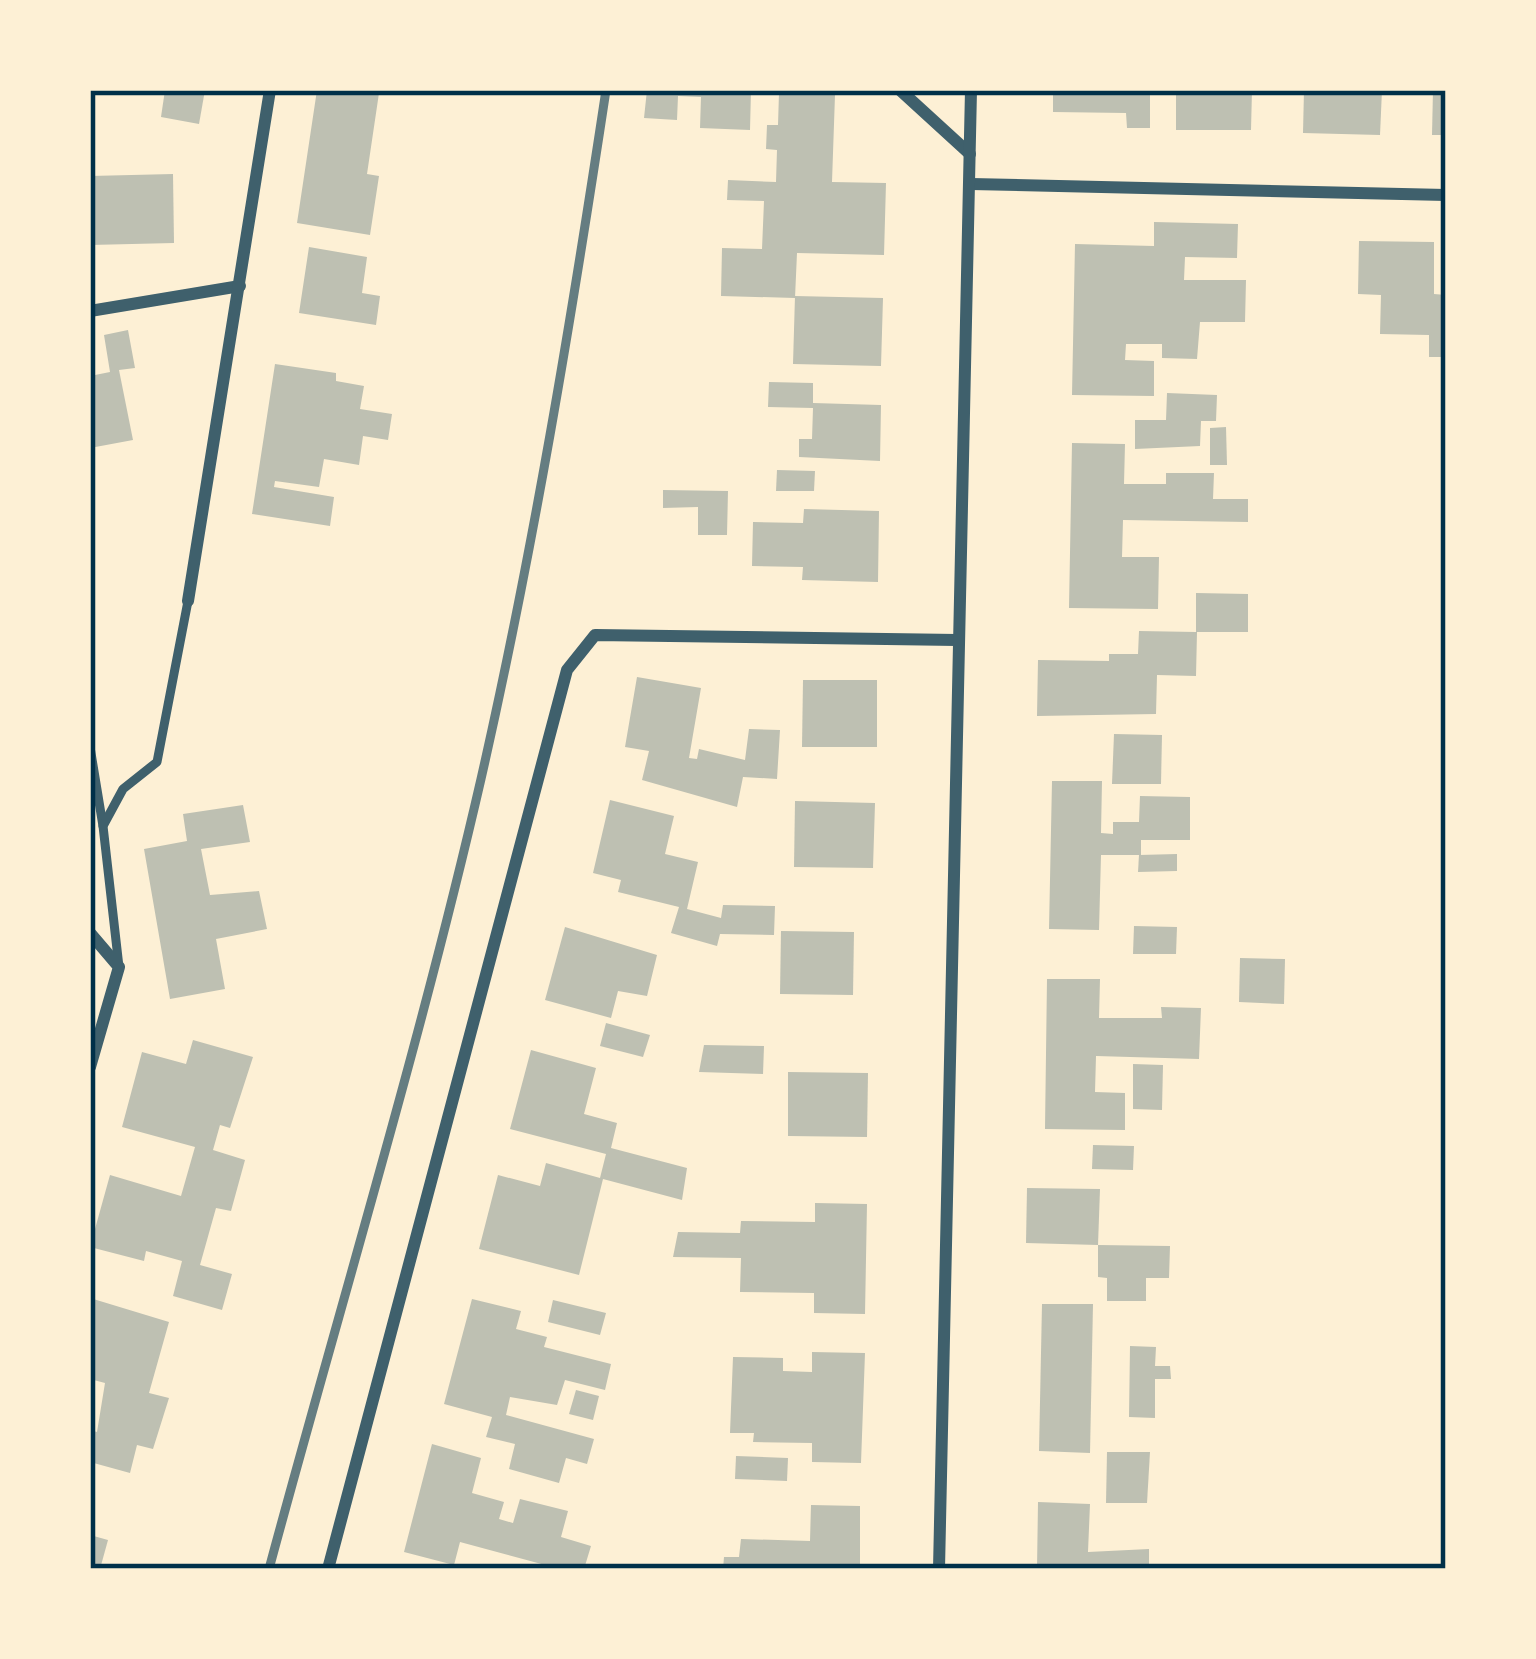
<svg xmlns="http://www.w3.org/2000/svg" width="1536" height="1659" font-family="Karla,sans-serif">
<style>
.building{fill:#bec0b2}
.lines{fill:none;stroke-linecap:round;stroke-linejoin:round}
.service{stroke:#3f606c;stroke-width:9}
.minor{stroke:#3f606c;stroke-width:12}
.rail{stroke:#657d81;stroke-width:9}
.neatline{fill:none;stroke:#003049;stroke-width:4.5}
</style>
<rect width="100%" height="100%" fill="#fdf0d5"/>
<g class="building">
<polygon points="165,90 205,90 199,124 161,117"/>
<polygon points="317,90 379,93 367,174 379,176 370,235 297,223"/>
<polygon points="647,90 751,90 750,130 700,128 701,97 678,96 677,120 644,118"/>
<polygon points="1053,90 1150,90 1150,128 1127,128 1126,113 1053,112"/>
<polygon points="1176,90 1252,90 1251,130 1176,130"/>
<polygon points="1304,90 1382,90 1380,135 1303,133"/>
<polygon points="1433,90 1446,90 1446,135 1432,135"/>
<polygon points="779,93 835,95 832,182 886,183 884,255 797,253 795,298 721,296 722,248 762,249 764,201 727,200 728,180 776,182 777,150 766,149 767,125 778,125"/>
<polygon points="173,174 174,243 90,245 90,176"/>
<polygon points="1154,222 1238,224 1237,258 1185,257 1184,280 1246,280 1245,322 1200,322 1197,359 1162,358 1162,344 1126,344 1125,360 1154,361 1154,396 1072,395 1075,244 1154,246"/>
<polygon points="1359,241 1434,242 1434,294 1446,295 1446,357 1429,357 1429,335 1380,334 1381,295 1358,294"/>
<polygon points="309,247 367,257 362,293 380,296 376,325 299,313"/>
<polygon points="795,296 883,298 881,366 793,364"/>
<polygon points="128,330 135,368 119,370 133,440 90,448 90,376 110,372 104,335"/>
<polygon points="275,364 336,373 336,381 364,386 360,409 392,414 388,440 363,436 359,465 324,459 319,487 275,481 274,487 334,497 330,526 252,514"/>
<polygon points="769,382 813,383 813,403 881,405 880,461 799,457 799,439 812,439 813,408 768,407"/>
<polygon points="1167,393 1217,395 1216,421 1201,421 1200,446 1135,449 1135,420 1166,420"/>
<polygon points="1226,427 1227,465 1210,465 1210,428"/>
<polygon points="1072,443 1125,444 1124,484 1166,484 1166,473 1214,473 1213,499 1248,499 1248,522 1123,520 1122,557 1159,557 1158,609 1069,608"/>
<polygon points="777,470 815,471 814,491 776,491"/>
<polygon points="663,490 728,491 727,535 698,535 698,507 663,508"/>
<polygon points="804,509 879,511 878,582 802,580 803,567 752,566 753,522 803,523"/>
<polygon points="1196,593 1248,594 1248,632 1197,632 1196,676 1157,675 1156,714 1037,716 1038,660 1109,661 1109,654 1138,654 1139,631 1196,632"/>
<polygon points="637,677 701,688 689,758 697,759 699,749 745,760 749,729 780,730 777,779 743,777 737,807 642,780 649,751 625,747"/>
<polygon points="803,680 877,680 877,747 802,747"/>
<polygon points="1114,734 1162,735 1161,784 1112,784"/>
<polygon points="1052,781 1102,781 1101,833 1113,834 1113,822 1139,822 1140,796 1190,797 1190,840 1141,840 1141,855 1101,855 1099,930 1049,929"/>
<polygon points="610,800 674,816 665,854 698,862 687,909 721,918 723,905 775,906 774,935 720,934 717,946 671,933 679,907 618,892 621,880 593,873"/>
<polygon points="795,801 875,803 873,868 794,867"/>
<polygon points="243,805 250,842 201,849 210,895 259,891 267,929 216,939 225,989 170,999 144,849 187,841 183,814"/>
<polygon points="1177,854 1177,871 1138,872 1139,855"/>
<polygon points="1134,926 1177,927 1176,954 1133,954"/>
<polygon points="565,927 657,955 647,996 618,991 611,1018 545,1000"/>
<polygon points="781,931 854,932 853,995 780,994"/>
<polygon points="1240,958 1285,959 1284,1004 1239,1002"/>
<polygon points="1047,979 1100,979 1099,1018 1162,1018 1161,1007 1201,1008 1199,1059 1096,1056 1095,1092 1125,1093 1125,1130 1045,1129"/>
<polygon points="606,1023 650,1035 643,1057 600,1046"/>
<polygon points="193,1040 253,1057 230,1128 220,1125 213,1150 245,1160 231,1211 216,1208 200,1265 232,1274 222,1310 173,1296 182,1261 146,1251 144,1261 90,1247 110,1175 181,1196 195,1147 122,1127 142,1052 186,1064"/>
<polygon points="704,1045 764,1046 763,1074 699,1072"/>
<polygon points="531,1050 596,1068 584,1114 617,1123 611,1148 687,1168 682,1200 603,1179 579,1275 479,1249 498,1175 540,1186 546,1163 600,1178 606,1154 510,1129"/>
<polygon points="1133,1064 1163,1065 1162,1110 1133,1109"/>
<polygon points="788,1072 868,1073 867,1137 788,1136"/>
<polygon points="1093,1145 1134,1146 1133,1170 1092,1169"/>
<polygon points="1027,1188 1100,1189 1098,1245 1026,1243"/>
<polygon points="815,1203 867,1204 865,1314 814,1313 814,1293 740,1292 741,1258 673,1257 678,1232 740,1233 741,1221 815,1222"/>
<polygon points="1098,1245 1170,1246 1169,1278 1146,1278 1146,1301 1107,1301 1107,1278 1098,1277"/>
<polygon points="90,1298 169,1322 149,1393 169,1398 153,1449 137,1445 130,1473 90,1462 90,1430 97,1432 105,1383 90,1379"/>
<polygon points="472,1299 521,1311 516,1329 547,1337 544,1347 611,1364 605,1390 565,1380 557,1405 510,1397 506,1415 594,1439 587,1464 566,1458 559,1483 509,1469 515,1444 486,1437 492,1417 444,1404"/>
<polygon points="553,1300 606,1313 600,1335 548,1322"/>
<polygon points="1042,1304 1093,1304 1090,1453 1039,1451"/>
<polygon points="1130,1346 1156,1347 1155,1366 1170,1366 1171,1379 1155,1379 1155,1418 1129,1417"/>
<polygon points="812,1352 865,1353 861,1463 812,1462 812,1443 753,1442 754,1433 730,1433 733,1357 783,1358 783,1371 812,1372"/>
<polygon points="576,1390 599,1396 593,1420 569,1414"/>
<polygon points="432,1444 481,1458 472,1493 504,1502 499,1519 513,1523 520,1499 568,1511 561,1537 591,1546 584,1569 560,1569 460,1542 454,1565 404,1552"/>
<polygon points="1107,1452 1150,1452 1147,1503 1106,1503"/>
<polygon points="736,1456 788,1458 787,1481 735,1479"/>
<polygon points="1038,1502 1090,1504 1088,1552 1149,1549 1149,1569 1037,1569"/>
<polygon points="811,1505 860,1506 860,1569 723,1569 724,1557 739,1557 741,1539 810,1541"/>
<polygon points="90,1535 108,1540 100,1569 90,1569"/>
</g>
<g class="lines">
<g class="service">
<polyline points="90,747 103,826"/>
<polyline points="119,967 103,826 123,789 157,762 188,601"/>
</g>
<g class="minor">
<polyline points="900,90 970,154"/>
<polyline points="971,184 1446,195"/>
<polyline points="90,311 240,286"/>
<polyline points="188,601 270,90"/>
<polyline points="90,933 119,967 90,1067"/>
<polyline points="328,1569 567,670 595,635 957,640"/>
<polyline points="939,1569 971,90"/>
</g>
<path class="rail" d="M269,1569C340,1306 420,1044 481,779C533,551 571,321 606,90"/>
</g>
<rect width="1536" height="1659" fill="none" stroke="#fdf0d5" stroke-width="186"/>
<rect x="93" y="93" width="1350" height="1473" class="neatline"/>
</svg>
